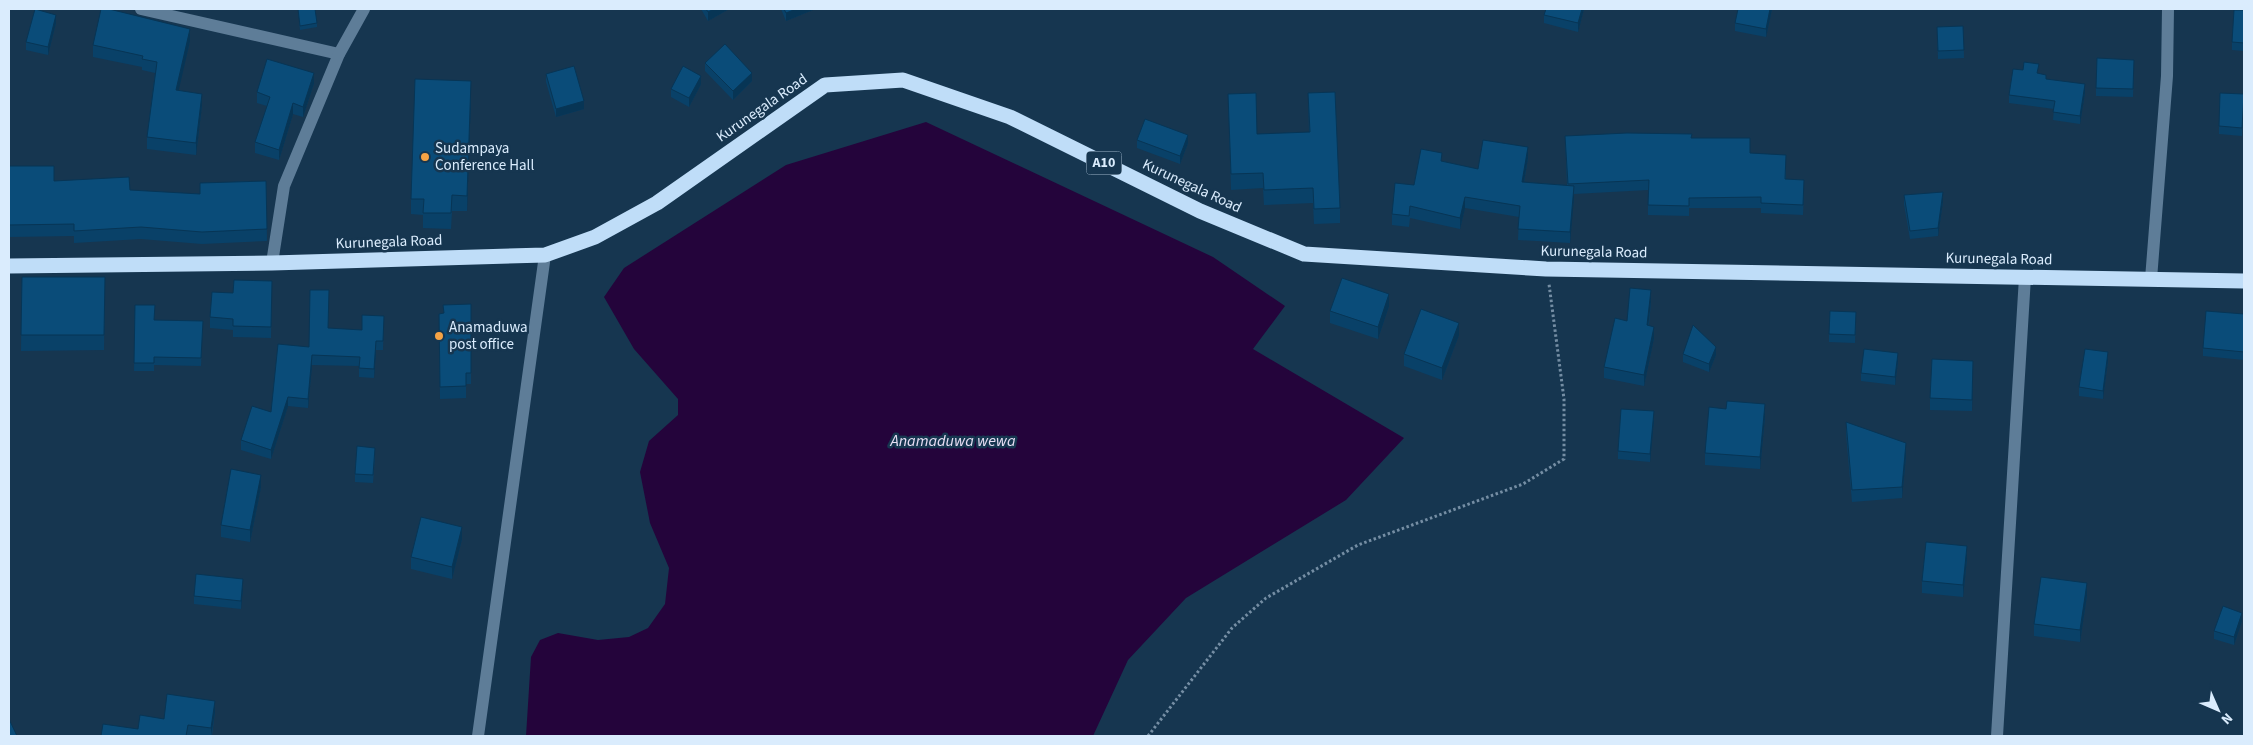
<svg xmlns="http://www.w3.org/2000/svg" width="2253" height="745" font-family="'Source Sans 3',sans-serif">
<style>
.water{fill:#24043b}
.lines{fill:none;stroke-linecap:round;stroke-linejoin:round}
.path{stroke:#758ea4;stroke-width:3;stroke-dasharray:2.5 2.5;stroke-linecap:butt}
.minor{stroke:#5e7d98;stroke-width:12}
.highway{stroke:#bfddf8;stroke-width:15}
.wall{fill:#094168}
.shaded-wall{fill:#073555}
.building{fill:#0a4c79;stroke:#073555}
.poi-dot{fill:#f5a345;stroke:#163650;stroke-width:2}
.labels{text-anchor:middle;dominant-baseline:central;stroke-width:5;stroke-linejoin:round;paint-order:stroke}
.shield{fill:#163650;stroke:#9fb5c9;stroke-width:1}
.shield-label{font-size:14px;font-weight:bold;fill:#daecfd}
.street-label{font-size:15px;fill:#daecfd;stroke:#163650}
.poi-label{font-size:15px;fill:#daecfd;stroke:#163650;text-anchor:start}
.water-label{font-size:16px;font-style:italic;fill:#e8def4;stroke:#163650}
</style>
<rect width="100%" height="100%" fill="#163650"/>
<polygon class="water" points="926,122 1213,257 1285,306 1253,349 1404,438 1346,500 1186,598 1128,660 1093,736 526,736 531,657 540,640 558,633 598,640 629,637 648,628 665,604 669,568 650,523 640,472 649,441 678,415 678,399 634,349 604,297 624,268 786,165"/>
<g class="lines">
<polyline class="path" points="1148,736 1232,628 1266,598 1358,545 1523,484 1564,459 1564,399 1549,284"/>
<g class="minor">
<polyline points="141,9 339,54"/>
<polyline points="272,263 284,186 339,54 364,9"/>
<polyline points="2151,279 2167,76 2168,9"/>
<polyline points="478,736 545,255"/>
<polyline points="1997,736 2025,277"/>
</g>
<polyline class="highway" points="9,266 272,263 545,255 595,237 657,203 825,85 903,80 1010,117 1200,211 1304,254 1546,269 2244,281"/>
</g>
<g class="wall">
<polygon points="298,9 317,23 317,27 300,30"/>
<polygon points="701,9 729,9 708,21"/>
<polygon points="781,9 815,9 786,21"/>
<polygon points="1546,9 1584,9 1578,32 1544,23 1544,15"/>
<polygon points="1772,9 1766,37 1735,31 1735,23"/>
<polygon points="2030,9 2058,9 2030,10"/>
<polygon points="2244,10 2244,51 2232,50 2232,42"/>
<polygon points="56,23 48,55 26,50 26,42"/>
<polygon points="1963,26 1964,58 1938,59 1937,27"/>
<polygon points="190,41 178,91 202,105 196,155 147,149 147,137 155,73 142,70 142,67 93,57 93,45"/>
<polygon points="705,63 752,81 733,100 705,71"/>
<polygon points="2134,68 2133,97 2096,96 2096,88"/>
<polygon points="2038,73 2046,79 2085,92 2080,124 2053,120 2054,109 2009,103 2009,95"/>
<polygon points="546,74 584,109 556,117 546,82"/>
<polygon points="314,83 303,117 293,114 279,160 255,153 255,142 267,106 257,103 257,92"/>
<polygon points="701,84 689,107 671,97 671,89"/>
<polygon points="1308,93 1340,208 1340,223 1314,224 1313,203 1264,205 1263,188 1231,190 1228,94 1257,134 1309,132"/>
<polygon points="2244,94 2242,136 2219,134 2219,126"/>
<polygon points="471,96 467,211 452,211 451,229 423,228 423,215 411,214 411,199"/>
<polygon points="1565,136 1691,138 1750,153 1786,165 1786,179 1804,190 1803,215 1761,213 1761,208 1689,208 1689,216 1648,215 1648,190 1574,194 1570,243 1518,240 1519,217 1465,208 1460,229 1410,218 1409,227 1392,225 1392,214 1414,185 1442,161 1478,169 1528,158 1524,182 1567,185"/>
<polygon points="1137,140 1188,143 1180,164 1137,148"/>
<polygon points="9,166 54,181 130,190 200,194 200,183 266,181 267,241 202,244 141,239 74,243 74,236 9,237"/>
<polygon points="1904,195 1943,201 1938,236 1910,239 1904,204"/>
<polygon points="22,277 105,277 104,350 21,351"/>
<polygon points="272,281 271,338 233,337 233,330 210,328 210,317"/>
<polygon points="1651,301 1649,326 1654,338 1644,386 1604,378 1604,367 1627,321"/>
<polygon points="471,304 471,384 466,384 466,398 440,399 439,314 443,313"/>
<polygon points="135,305 155,320 203,321 201,366 154,365 154,371 134,371"/>
<polygon points="1389,306 1378,339 1330,323 1330,311"/>
<polygon points="1856,312 1855,343 1829,342 1829,334"/>
<polygon points="2244,314 2244,360 2203,356 2203,348"/>
<polygon points="384,316 383,350 376,350 374,378 359,377 359,366 312,365 308,408 288,406 271,459 241,450 241,440 271,412 309,347 328,328 362,330"/>
<polygon points="1459,335 1442,380 1404,366 1404,354"/>
<polygon points="1683,354 1716,355 1709,372 1683,362"/>
<polygon points="2108,360 2103,399 2079,396 2079,387"/>
<polygon points="1898,361 1895,385 1861,381 1861,373"/>
<polygon points="1973,373 1972,411 1930,410 1930,398"/>
<polygon points="1765,416 1760,469 1705,465 1705,453"/>
<polygon points="1654,419 1650,462 1618,459 1618,451"/>
<polygon points="1846,422 1906,455 1902,498 1852,502 1846,434"/>
<polygon points="375,456 373,483 355,482 355,474"/>
<polygon points="261,487 250,542 221,537 221,525"/>
<polygon points="462,539 452,579 411,569 411,557"/>
<polygon points="1967,558 1963,597 1922,593 1922,581"/>
<polygon points="243,587 241,609 194,604 194,596"/>
<polygon points="2087,595 2080,642 2034,636 2034,624"/>
<polygon points="2242,621 2234,645 2214,639 2214,631"/>
<polygon points="215,712 212,736 195,736 138,729 164,719"/>
</g>
<g class="shaded-wall">
<polygon points="714,9 729,9 708,21 708,12"/>
<polygon points="796,9 815,9 786,21 786,13"/>
<polygon points="1582,9 1584,9 1578,32 1578,23"/>
<polygon points="1770,9 1772,9 1766,37 1766,29"/>
<polygon points="56,15 56,23 48,55 48,47"/>
<polygon points="190,29 190,41 176,102 176,90"/>
<polygon points="314,73 314,83 303,117 303,107"/>
<polygon points="752,73 752,81 733,100 733,91"/>
<polygon points="701,76 701,84 689,107 689,98"/>
<polygon points="471,81 471,96 467,211 467,196"/>
<polygon points="2085,84 2085,92 2080,124 2080,116"/>
<polygon points="202,94 202,105 196,155 196,143"/>
<polygon points="584,101 584,109 556,117 556,109"/>
<polygon points="293,103 293,114 279,160 279,150"/>
<polygon points="1188,135 1188,143 1180,164 1180,156"/>
<polygon points="1528,147 1528,158 1522,193 1522,182"/>
<polygon points="1574,186 1574,197 1570,243 1570,232"/>
<polygon points="1943,192 1943,201 1938,236 1938,228"/>
<polygon points="1465,197 1465,208 1460,229 1460,218"/>
<polygon points="1651,290 1651,301 1647,336 1647,325"/>
<polygon points="1389,294 1389,306 1378,339 1378,327"/>
<polygon points="1459,323 1459,335 1442,380 1442,368"/>
<polygon points="1654,327 1654,338 1644,386 1644,375"/>
<polygon points="376,341 376,350 374,378 374,369"/>
<polygon points="1716,347 1716,355 1709,372 1709,364"/>
<polygon points="2108,352 2108,360 2103,399 2103,391"/>
<polygon points="1898,353 1898,361 1895,385 1895,377"/>
<polygon points="312,355 312,365 308,408 308,399"/>
<polygon points="1973,361 1973,373 1972,411 1972,400"/>
<polygon points="288,397 288,406 271,459 271,450"/>
<polygon points="1765,404 1765,416 1760,469 1760,457"/>
<polygon points="1654,411 1654,419 1650,462 1650,454"/>
<polygon points="1906,443 1906,455 1902,498 1902,487"/>
<polygon points="261,475 261,487 250,542 250,530"/>
<polygon points="462,527 462,539 452,579 452,567"/>
<polygon points="1967,546 1967,558 1963,597 1963,585"/>
<polygon points="243,579 243,587 241,609 241,601"/>
<polygon points="2087,583 2087,595 2080,642 2080,630"/>
<polygon points="2242,613 2242,621 2234,645 2234,637"/>
<polygon points="215,701 215,712 211,736 211,728"/>
</g>
<g class="building">
<polygon points="35,9 56,15 48,47 26,42"/>
<polygon points="101,9 109,9 190,29 176,90 202,94 196,143 147,137 157,62 142,59 143,56 93,45"/>
<polygon points="298,9 315,9 317,23 300,26"/>
<polygon points="706,9 714,9 708,12"/>
<polygon points="784,9 796,9 786,13"/>
<polygon points="1546,9 1582,9 1578,23 1544,15"/>
<polygon points="1738,9 1770,9 1766,29 1735,23"/>
<polygon points="2234,10 2244,10 2244,43 2232,42"/>
<polygon points="1963,26 1964,50 1938,51 1937,27"/>
<polygon points="725,44 752,73 733,91 705,63"/>
<polygon points="2097,58 2134,60 2133,89 2096,88"/>
<polygon points="267,59 314,73 303,107 293,103 279,150 255,142 270,97 257,92"/>
<polygon points="2024,62 2039,64 2037,73 2046,75 2046,79 2085,84 2080,116 2053,112 2055,101 2009,95 2013,69 2023,70"/>
<polygon points="574,66 584,101 556,109 546,74"/>
<polygon points="683,66 701,76 689,98 671,89"/>
<polygon points="415,79 471,81 467,196 452,195 451,213 423,213 424,199 411,199"/>
<polygon points="1335,92 1340,208 1314,209 1313,188 1264,190 1263,173 1231,174 1228,94 1256,93 1257,134 1310,132 1308,93"/>
<polygon points="2220,93 2244,94 2242,128 2219,126"/>
<polygon points="1145,119 1188,135 1180,156 1137,140"/>
<polygon points="1627,133 1692,134 1691,138 1750,138 1750,153 1786,155 1785,179 1804,180 1803,205 1761,203 1761,197 1689,198 1689,206 1648,205 1649,180 1568,184 1565,136"/>
<polygon points="1483,140 1528,147 1522,182 1574,186 1570,232 1518,229 1520,206 1465,197 1460,218 1410,206 1409,216 1392,214 1395,183 1414,185 1421,149 1442,153 1441,161 1478,169"/>
<polygon points="9,166 54,166 54,181 129,177 130,190 200,194 200,183 266,181 267,229 202,232 141,227 74,231 74,224 9,225"/>
<polygon points="1943,192 1938,228 1910,231 1904,195"/>
<polygon points="22,277 105,277 104,335 21,335"/>
<polygon points="1342,278 1389,294 1378,327 1330,311"/>
<polygon points="234,280 272,281 271,327 233,326 233,319 210,317 212,292 233,293"/>
<polygon points="1630,288 1651,290 1647,325 1654,327 1644,375 1604,367 1615,318 1627,321"/>
<polygon points="310,290 329,290 328,328 362,330 362,315 384,316 383,341 376,341 374,369 359,368 360,357 312,355 308,399 288,397 271,450 241,440 252,406 271,412 278,344 309,347"/>
<polygon points="471,304 471,373 466,373 466,386 440,387 439,314 444,313 443,305"/>
<polygon points="135,305 155,305 154,320 203,321 201,358 154,357 154,363 134,363"/>
<polygon points="1421,309 1459,323 1442,368 1404,354"/>
<polygon points="1830,311 1856,312 1855,335 1829,334"/>
<polygon points="2206,311 2244,314 2244,352 2203,348"/>
<polygon points="1693,325 1716,347 1709,364 1683,354"/>
<polygon points="1864,349 1898,353 1895,377 1861,373"/>
<polygon points="2085,349 2108,352 2103,391 2079,387"/>
<polygon points="1932,359 1973,361 1972,400 1930,398"/>
<polygon points="1727,401 1765,404 1760,457 1705,453 1709,407 1726,409"/>
<polygon points="1621,409 1654,411 1650,454 1618,451"/>
<polygon points="1846,422 1906,443 1902,487 1852,490"/>
<polygon points="357,446 375,448 373,475 355,474"/>
<polygon points="231,469 261,475 250,530 221,525"/>
<polygon points="421,517 462,527 452,567 411,557"/>
<polygon points="1926,542 1967,546 1963,585 1922,581"/>
<polygon points="196,574 243,579 241,601 194,596"/>
<polygon points="2041,577 2087,583 2080,630 2034,624"/>
<polygon points="2223,606 2242,613 2234,637 2214,631"/>
<polygon points="167,694 215,701 211,728 188,725 186,736 101,736 103,724 138,729 140,715 164,719"/>
<polygon points="9,719 17,736 9,736"/>
</g>
<g class="poi-dot">
<circle cx="425" cy="157" r="5"/>
<circle cx="439" cy="336" r="5"/>
</g>
<g class="labels">
<rect class="shield" x="1086.5" y="151.5" width="35" height="23" rx="4"/>
<g class="shield-label">
<text x="1104" y="163">A10</text>
</g>
<g class="street-label">
<text transform="translate(762 108) rotate(-35)">Kurunegala Road</text>
<text transform="translate(1192 186) rotate(25)">Kurunegala Road</text>
<text transform="translate(389 242) rotate(-2)">Kurunegala Road</text>
<text transform="translate(1594 252) rotate(1)">Kurunegala Road</text>
<text transform="translate(1999 259) rotate(1)">Kurunegala Road</text>
</g>
<g class="poi-label">
<text x="435" y="148">Sudampaya<tspan x="435" dy="17">Conference Hall</tspan></text>
<text x="449" y="327">Anamaduwa<tspan x="449" dy="17">post office</tspan></text>
</g>
<g class="water-label">
<text x="953" y="441">Anamaduwa wewa</text>
</g>
</g>
<rect width="2253" height="745" fill="none" stroke="#daecfd" stroke-width="20"/>
<g transform="translate(2218 710) rotate(135)" stroke="#163650" stroke-width="4" paint-order="stroke">
<path d="M0-4L9 19L0 12L-9 19Z" fill="#daecfd"/>
<text y="-8" font-size="14" font-weight="bold" text-anchor="middle" fill="#daecfd">N</text>
</g>
</svg>
